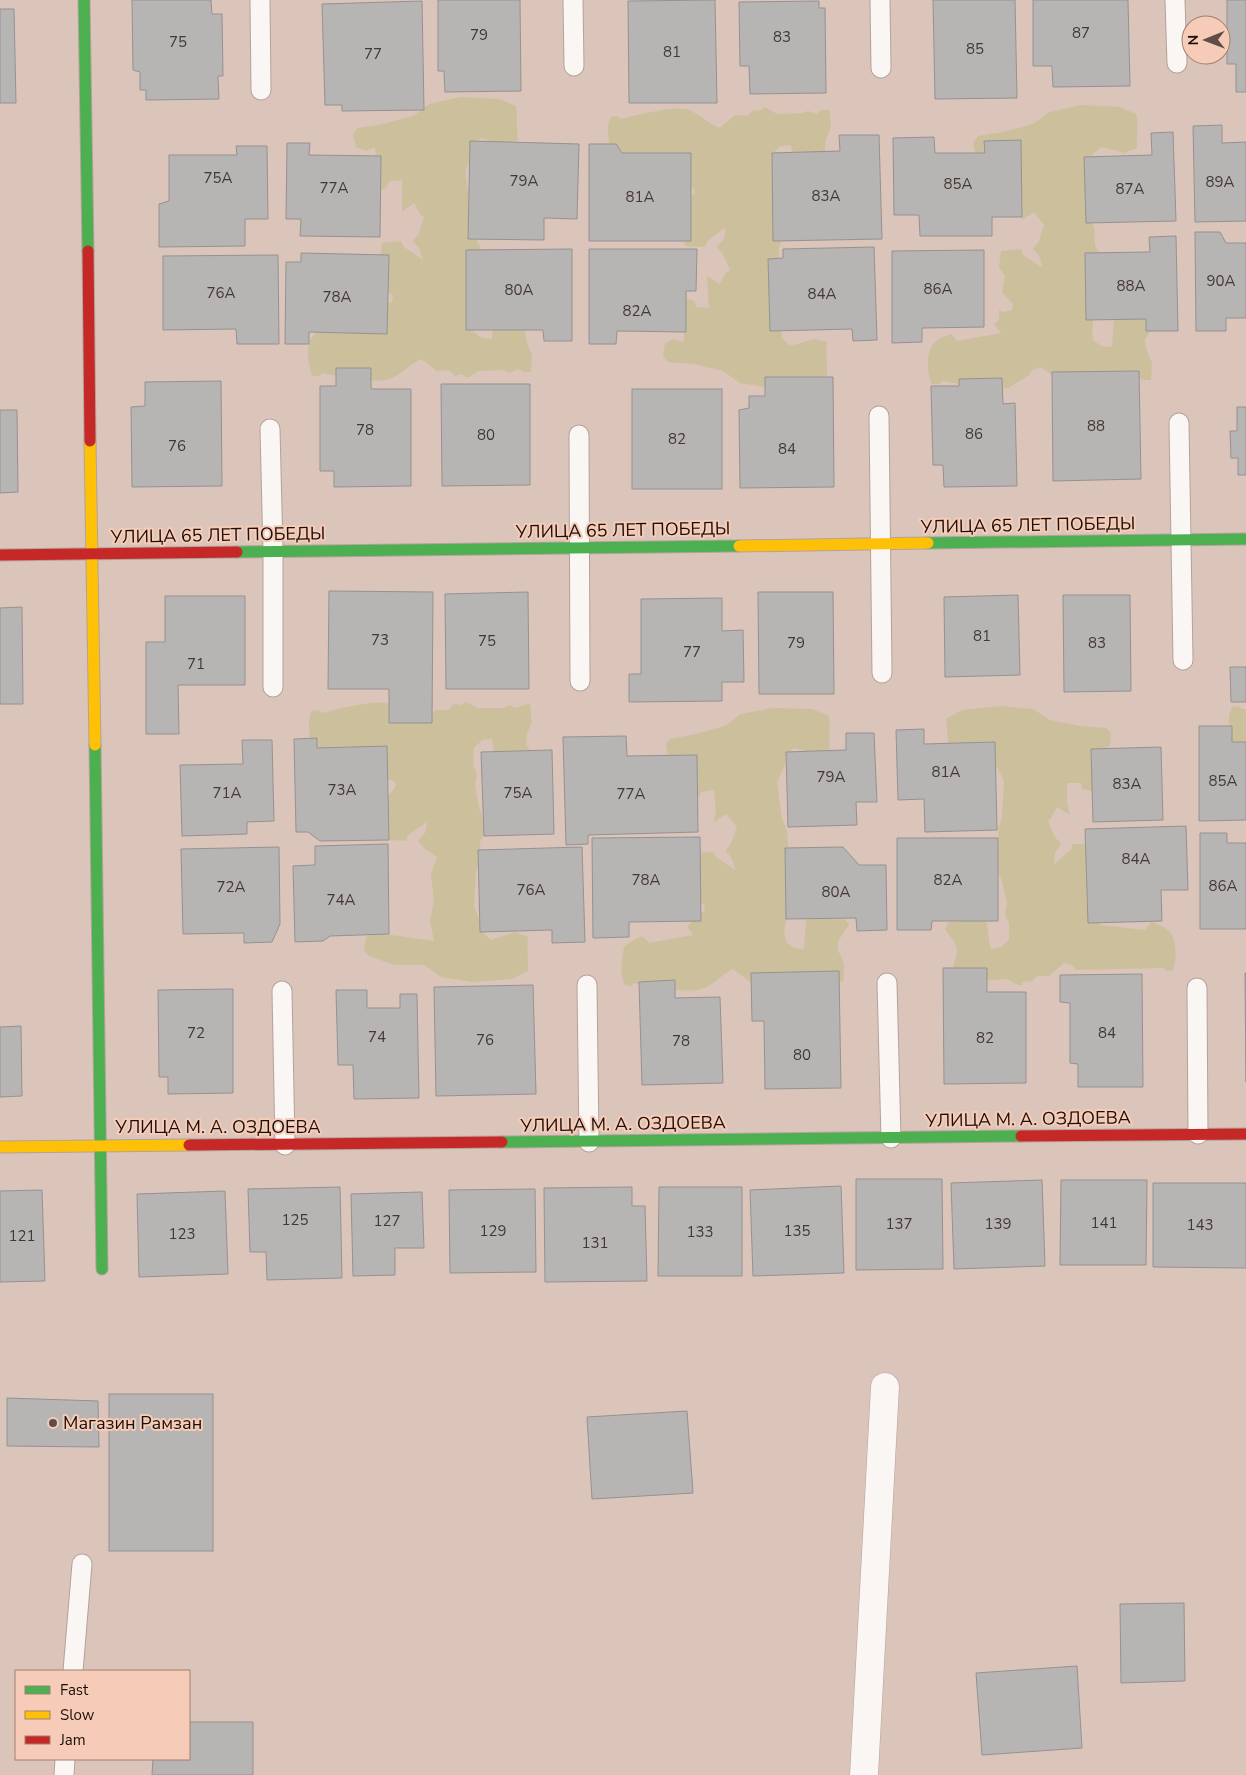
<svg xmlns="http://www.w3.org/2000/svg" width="1246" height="1775" font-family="'Nunito Sans',sans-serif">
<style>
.green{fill:#cbc09b}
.building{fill:#b7b5b4;stroke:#959291}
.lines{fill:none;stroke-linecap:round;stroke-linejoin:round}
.lane-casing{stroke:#b4a29a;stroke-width:21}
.street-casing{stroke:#b4a29a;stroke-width:29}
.fast-casing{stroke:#b4a29a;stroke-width:13}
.slow-casing{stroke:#b4a29a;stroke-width:13}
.jam-casing{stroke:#b4a29a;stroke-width:13}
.lane{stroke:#faf6f4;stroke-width:19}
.street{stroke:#faf6f4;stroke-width:28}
.fast{stroke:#4caf50;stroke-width:11}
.slow{stroke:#ffc107;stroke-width:11}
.jam{stroke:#c62828;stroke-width:11}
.poi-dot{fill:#604e46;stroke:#f6ccb8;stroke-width:2}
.labels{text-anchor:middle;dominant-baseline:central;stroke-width:4;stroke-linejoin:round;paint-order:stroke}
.number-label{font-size:15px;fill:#443833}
.street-label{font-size:18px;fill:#1d0f08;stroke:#f6ccb8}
.poi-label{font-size:18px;fill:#1d0f08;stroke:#f6ccb8;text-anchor:start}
</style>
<rect width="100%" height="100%" fill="#dbc4b9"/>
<g class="green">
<path d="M461,97L500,99L516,106C518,118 516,128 518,140L505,145L481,138L473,146V152L465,172L475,237L481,249L472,322L473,332L482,338L492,339L493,320L536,315L525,331L526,340L532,355L531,372H524L518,369L510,373L504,370L478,371L467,378L462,374L455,376L449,370L437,371L421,359C410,364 401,375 389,379C374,384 338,376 323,373L319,376H313C308,366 305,345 313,336C318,331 324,328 331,326L337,333L381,325L384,304L392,302L393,296L382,284L380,259L382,243L401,241L404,247L423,260L419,248L413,241L419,233L424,217L420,214L414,203L402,212V180L389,181L387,187L378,191L375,147L366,151L356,147L353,134L358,128L383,124L413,116L429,104Z"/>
<path d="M1081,105L1120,107L1136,114C1139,126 1136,136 1137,148L1125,153L1101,147L1093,154L1090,217L1094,228L1095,245L1101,257L1092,330L1093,340L1101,346L1112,347L1114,319L1137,315L1156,323L1145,339L1146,348L1152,363L1151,380H1143L1138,377L1057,379L1041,367L1032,370L1029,375L1008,388L975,387L943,381L939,384H932C927,374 926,353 933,344C938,339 944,336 951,334L957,341L1001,333L994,324L999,320V310L1003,312L1012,310L1013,304L1002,292L1005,276L999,267L1001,251L1021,249L1023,255L1043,268L1039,256L1033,249L1039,241L1044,225L1034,212L1022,220V188L1008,189L976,155L973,143L978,136L1003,132L1033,124L1049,112Z"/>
<path d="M765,107L777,114L802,113L808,111L816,114L822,110H829L831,127L825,142V151L837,167L794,164L791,145L781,146L773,153L772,163L785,235L779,247L777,322L782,333V338L790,346L814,339L827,342C825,356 828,364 827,376L811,384L772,388L740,383L723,371L694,364L668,362L663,356L665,343L674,339L684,342L685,298L694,301L696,307L709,308L707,276L720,284L726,273L730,270L723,254L717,247L724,239L726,227L707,241L705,247L685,246L683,230L684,205L695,192L693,187L685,185L612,155C609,142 605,129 611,117L617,116L621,119C636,115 673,106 686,109C699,113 708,124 720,128L735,115L747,116L753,110L760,111Z"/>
<path d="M466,702L478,708H503L509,705L517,708L523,705L530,704L532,722L526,736L527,746L538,761L495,758L492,739L483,740L474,747L473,765L477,773L475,786L479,807L484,820L486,830L480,842L481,859L476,870L474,907L483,927V933L491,940L515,932L528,937C526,949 529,959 528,971L512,979L473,982L441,977L424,965H395L369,956L364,950L366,937L376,933L434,941L430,921L434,901L431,874L437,857L424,848L418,841L425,833L427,822L408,835L406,841L387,840L384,825L389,815L386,799L396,786L395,781L386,779L313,749C310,737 306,723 312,711L318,710L322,713C337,709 375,699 389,704C401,709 412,716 425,720L436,710H448L454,704L461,705Z"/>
<path d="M1001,706L1033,709L1050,720L1080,726L1106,728L1111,733L1110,746L1100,751L1091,748V764L1102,772L1101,787L1092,791L1082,789L1081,783H1067V803L1070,815L1057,807L1051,818L1048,821L1055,837L1061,844L1055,853L1054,864L1071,850L1073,844H1093L1096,885L1086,898L1087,903L1102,922L1100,925L1145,930L1151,922C1157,924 1164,926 1169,931C1177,939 1177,960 1173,970L1167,971L1163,968L1076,970L1072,965L1064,963L1049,976H1037L1031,982L1024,981L1020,986L1007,979L982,981L953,968C960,945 958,947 945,929L949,922C960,923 972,917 983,915C990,925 987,937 991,949L1001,947L1009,940V923L1005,915L1007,902L1002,881L996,868L994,858L999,846L998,829L1002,818L1004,781L994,761L949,753L946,719L962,710Z"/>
<path d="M1238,706L1242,709H1246V753L1233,745C1230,732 1226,719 1232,707Z"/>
<path d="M773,708L812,709L829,716C831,728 828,737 830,750L817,755L794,748L785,756L786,762L777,783L782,819L787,830L788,847L793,859L787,882L785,904L787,916L784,932L786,942L794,948L804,949L806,921L810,914C821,916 833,921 845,919L849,925L838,941V950L844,964L843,982L761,980L749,981L733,969C722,974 714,985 701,989C687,994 650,986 635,983L631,986L625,985C619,974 622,960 624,947L635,939L643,936L649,943L693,935L687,926L692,922L691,912L696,914L704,912L705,906L694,894V853L713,852L716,857L735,870L732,859L726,851L731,843L737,827L726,814L714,822L716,810L714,790L701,792L699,797L690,801L668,757L666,744L670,739L696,734L725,726L741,714Z"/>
</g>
<g class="building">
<polygon points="132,0 211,0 212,14 222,14 223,76 218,76 219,99 146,100 146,90 140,90 140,72 133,70"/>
<polygon points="438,0 520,0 521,91 445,92 444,71 438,71"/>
<polygon points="715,0 717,103 629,103 628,1"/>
<polygon points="933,0 1015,0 1017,98 935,99"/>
<polygon points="1033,0 1128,0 1130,86 1053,87 1052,66 1033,66"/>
<polygon points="1227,0 1246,0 1246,92 1236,92 1236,64 1227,64"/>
<polygon points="422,1 424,110 342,111 342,105 325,105 322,4"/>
<polygon points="819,1 819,8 825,8 826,93 750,94 749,66 740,66 739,2"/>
<polygon points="0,9 14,9 16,103 0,103"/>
<polygon points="1222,125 1222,143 1246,142 1246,221 1195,222 1193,126"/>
<polygon points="1173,132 1176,221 1086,223 1084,157 1152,155 1151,133"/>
<polygon points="839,135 879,135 882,239 773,241 772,153 840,151"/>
<polygon points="934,137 935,153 985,153 984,141 1021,140 1022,217 992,217 992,236 920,236 919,215 894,215 893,138"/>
<polygon points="470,141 579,144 577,219 544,218 544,240 468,239"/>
<polygon points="287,143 310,143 309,155 381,156 380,237 300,236 301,219 286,219"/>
<polygon points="589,144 616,144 622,153 691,153 691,241 589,241"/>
<polygon points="236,146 267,146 268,219 245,219 245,246 159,247 159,204 169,201 169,155 237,155"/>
<polygon points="1195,232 1220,232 1226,243 1246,243 1246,318 1226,318 1226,331 1196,331"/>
<polygon points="1176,236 1178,331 1146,331 1146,319 1086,320 1085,253 1150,252 1149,237"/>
<polygon points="874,247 877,340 853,341 852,329 770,331 768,259 783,258 783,249"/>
<polygon points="572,249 572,341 544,341 543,330 466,330 466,250"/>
<polygon points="589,249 697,249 696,291 686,291 686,332 617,331 616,344 589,344"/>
<polygon points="984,250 984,327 922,328 922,342 892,343 892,251"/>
<polygon points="301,253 389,255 387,334 309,332 309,344 285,344 286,262 301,262"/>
<polygon points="278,255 279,344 237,344 236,329 163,330 163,256"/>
<polygon points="336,368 371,368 371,389 411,389 411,486 334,487 334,471 320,471 320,386 336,386"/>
<polygon points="1139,371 1141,479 1053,481 1052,372"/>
<polygon points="765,377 833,377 834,487 740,488 739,410 749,408 749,396 765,396"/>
<polygon points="1002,378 1003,404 1015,403 1017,486 944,487 943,465 933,465 931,386 959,386 959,379"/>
<polygon points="221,381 222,486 132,487 131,407 145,406 145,382"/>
<polygon points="441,384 530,384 530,485 442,486"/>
<rect x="632" y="389" width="90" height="100"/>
<polygon points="1237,407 1246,407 1246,475 1238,475 1238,458 1231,458 1230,431 1237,431"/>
<polygon points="0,410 17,410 18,492 0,493"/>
<polygon points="329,591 433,592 432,723 389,723 389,689 328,689"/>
<polygon points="528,592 529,689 446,689 445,594"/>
<polygon points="758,592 833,592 834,694 759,694"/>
<polygon points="1018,595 1020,675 945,677 944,597"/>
<polygon points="1063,595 1130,595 1131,691 1064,692"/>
<polygon points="165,596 245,596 245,685 178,685 179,734 146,734 146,642 165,642"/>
<polygon points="722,598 722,631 743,630 744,682 722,682 722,701 629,702 629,674 641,674 641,599"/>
<polygon points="22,607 23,704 0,704 0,608"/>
<polygon points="1230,667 1246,667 1246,702 1231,702"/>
<polygon points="1199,726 1232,726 1232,742 1246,742 1246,820 1199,821"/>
<polygon points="924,729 924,744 995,742 997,830 925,832 924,799 898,800 896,730"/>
<polygon points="846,733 874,733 877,802 856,802 857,825 788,827 786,752 846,750"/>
<polygon points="626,736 627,756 697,755 698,832 588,835 588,844 566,845 563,737"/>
<polygon points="317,738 317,748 387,746 389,840 320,841 308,832 296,832 294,739"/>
<polygon points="242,740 272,740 274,821 247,822 247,834 182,836 180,765 243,764"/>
<polygon points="1161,747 1163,820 1093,822 1091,749"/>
<polygon points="552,750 554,834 484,836 481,752"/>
<polygon points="1186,826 1188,890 1161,890 1162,921 1088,923 1085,829"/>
<polygon points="1200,833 1227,833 1227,843 1246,843 1246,929 1200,929"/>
<polygon points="700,837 701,921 629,922 629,937 593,938 592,838"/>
<polygon points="897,838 998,838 998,921 932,921 931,930 897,930"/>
<polygon points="388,844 389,934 330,936 323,941 295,942 293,866 315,865 315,846"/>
<polygon points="279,847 280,924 272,942 244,943 244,933 183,934 181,849"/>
<polygon points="582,847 585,942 552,943 552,930 480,932 478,850"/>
<polygon points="843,847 859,865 886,865 887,930 857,931 856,918 786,919 785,848"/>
<polygon points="943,968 987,968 987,992 1026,992 1026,1083 944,1084"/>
<polygon points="839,971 841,1088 765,1089 764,1021 752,1021 751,973"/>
<polygon points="1245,973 1246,973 1246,1082"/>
<polygon points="1142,974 1143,1087 1078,1087 1078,1064 1070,1063 1070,1003 1060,1002 1060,975"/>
<polygon points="675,980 675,998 720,997 723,1083 642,1085 639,982"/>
<polygon points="533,985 536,1094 436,1096 434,987"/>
<polygon points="233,989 233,1093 168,1094 168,1077 159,1077 158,990"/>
<polygon points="336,990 367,990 367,1008 400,1008 400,994 417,994 419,1098 354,1099 353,1065 338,1065"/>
<polygon points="21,1026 22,1096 0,1097 0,1027"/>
<polygon points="856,1179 942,1179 943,1269 856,1270"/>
<polygon points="1042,1180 1045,1266 954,1269 951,1183"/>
<polygon points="1061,1180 1147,1180 1146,1265 1060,1265"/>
<polygon points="1153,1183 1246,1183 1246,1268 1153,1267"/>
<polygon points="841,1186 844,1273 753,1276 750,1190"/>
<polygon points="340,1187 342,1278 267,1280 266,1252 250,1252 248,1189"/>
<polygon points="632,1187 632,1206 645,1206 647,1281 545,1282 544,1188"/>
<polygon points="659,1187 742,1187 742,1276 658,1276"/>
<polygon points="535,1189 536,1272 450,1273 449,1190"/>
<polygon points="42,1190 45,1281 0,1282 0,1191"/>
<polygon points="225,1191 228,1274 139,1277 137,1194"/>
<polygon points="422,1192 424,1248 395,1248 395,1275 353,1276 351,1194"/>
<rect x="109" y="1394" width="104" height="157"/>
<polygon points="7,1398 98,1401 99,1447 7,1446"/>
<polygon points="687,1411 693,1493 592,1499 587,1417"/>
<polygon points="1184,1603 1185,1681 1121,1683 1120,1604"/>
<polygon points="1077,1666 1082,1748 982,1755 976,1673"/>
<polygon points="189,1722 253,1722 253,1775 152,1775 153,1759 189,1759"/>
</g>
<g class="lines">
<defs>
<g id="lane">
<polyline points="260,0 261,90"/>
<polyline points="573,0 574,66"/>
<polyline points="880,0 881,68"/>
<polyline points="1175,0 1177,63"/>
<polyline points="879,416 882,673"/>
<polyline points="1179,423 1183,660"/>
<polyline points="270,429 273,552 273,687"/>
<polyline points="579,435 580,681"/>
<polyline points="887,983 891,1138"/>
<polyline points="587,985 589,1142"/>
<polyline points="1197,988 1198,1134"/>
<polyline points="282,991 285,1145"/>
<polyline points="73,1671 82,1564"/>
<polyline points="64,1775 65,1759"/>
</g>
<polyline id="street" points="864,1775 885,1387"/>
<g id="fast">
<polyline points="84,0 88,251"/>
<polyline points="928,543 1246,539"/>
<polyline points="237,552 739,546"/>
<polyline points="95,745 102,1269"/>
<polyline points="502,1142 1021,1136"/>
</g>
<g id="slow">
<polyline points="90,441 95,745"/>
<polyline points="739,546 928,543"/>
<polyline points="0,1147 189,1145"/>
</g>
<g id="jam">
<polyline points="88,251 90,441"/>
<polyline points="0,555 237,552"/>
<polyline points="1021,1136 1246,1134"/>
<polyline points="189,1145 502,1142"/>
</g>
</defs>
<use href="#lane" class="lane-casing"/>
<use href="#street" class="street-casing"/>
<use href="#fast" class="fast-casing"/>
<use href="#slow" class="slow-casing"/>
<use href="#jam" class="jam-casing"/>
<use href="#lane" class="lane"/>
<use href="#street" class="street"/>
<use href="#fast" class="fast"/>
<use href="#slow" class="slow"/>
<use href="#jam" class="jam"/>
</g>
<circle class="poi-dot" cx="53" cy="1423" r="5"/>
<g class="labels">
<g class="number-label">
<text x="1081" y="33">87</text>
<text x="479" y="35">79</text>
<text x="782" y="37">83</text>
<text x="178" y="42">75</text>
<text x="975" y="49">85</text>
<text x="672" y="52">81</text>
<text x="373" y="54">77</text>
<text x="218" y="178">75А</text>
<text x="524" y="181">79А</text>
<text x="1220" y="182">89А</text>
<text x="958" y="184">85А</text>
<text x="334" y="188">77А</text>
<text x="1130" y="189">87А</text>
<text x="826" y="196">83А</text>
<text x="640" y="197">81А</text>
<text x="1221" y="281">90А</text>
<text x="1131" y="286">88А</text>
<text x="938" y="289">86А</text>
<text x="519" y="290">80А</text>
<text x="221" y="293">76А</text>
<text x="822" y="294">84А</text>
<text x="337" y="297">78А</text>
<text x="637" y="311">82А</text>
<text x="1096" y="426">88</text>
<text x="365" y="430">78</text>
<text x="974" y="434">86</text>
<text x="486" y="435">80</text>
<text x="677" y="439">82</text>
<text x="177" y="446">76</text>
<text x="787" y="449">84</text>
<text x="982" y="636">81</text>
<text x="380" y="640">73</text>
<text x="487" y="641">75</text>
<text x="796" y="643">79</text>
<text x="1097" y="643">83</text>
<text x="692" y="652">77</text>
<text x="196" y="664">71</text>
<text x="946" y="772">81А</text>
<text x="831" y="777">79А</text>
<text x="1223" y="781">85А</text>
<text x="1127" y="784">83А</text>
<text x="342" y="790">73А</text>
<text x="227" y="793">71А</text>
<text x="518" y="793">75А</text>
<text x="631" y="794">77А</text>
<text x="1136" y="859">84А</text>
<text x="646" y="880">78А</text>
<text x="948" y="880">82А</text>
<text x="1223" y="886">86А</text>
<text x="231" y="887">72А</text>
<text x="531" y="890">76А</text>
<text x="836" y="892">80А</text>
<text x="341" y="900">74А</text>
<text x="196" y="1033">72</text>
<text x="1107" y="1033">84</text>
<text x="377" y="1037">74</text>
<text x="985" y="1038">82</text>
<text x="485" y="1040">76</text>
<text x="681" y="1041">78</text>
<text x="802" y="1055">80</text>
<text x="295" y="1220">125</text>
<text x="387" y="1221">127</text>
<text x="1104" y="1223">141</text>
<text x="899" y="1224">137</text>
<text x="998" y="1224">139</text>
<text x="1200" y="1225">143</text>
<text x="493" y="1231">129</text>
<text x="797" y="1231">135</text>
<text x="700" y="1232">133</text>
<text x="182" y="1234">123</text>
<text x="22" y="1236">121</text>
<text x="595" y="1243">131</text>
</g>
<g class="street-label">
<text transform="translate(1028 525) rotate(-1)">УЛИЦА 65 ЛЕТ ПОБЕДЫ</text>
<text transform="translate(623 530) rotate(-1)">УЛИЦА 65 ЛЕТ ПОБЕДЫ</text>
<text transform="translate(218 535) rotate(-1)">УЛИЦА 65 ЛЕТ ПОБЕДЫ</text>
<text transform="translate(1028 1119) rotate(-1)">УЛИЦА М. А. ОЗДОЕВА</text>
<text transform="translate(623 1124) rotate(-1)">УЛИЦА М. А. ОЗДОЕВА</text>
<text x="218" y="1127">УЛИЦА М. А. ОЗДОЕВА</text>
</g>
<g class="poi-label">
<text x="63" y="1423">Магазин Рамзан</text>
</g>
</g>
<rect x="15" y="1670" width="175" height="90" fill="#f6ccb8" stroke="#9f8072"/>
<rect x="25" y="1686" width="25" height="8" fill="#4caf50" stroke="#9f8072"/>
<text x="60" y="1695" font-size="15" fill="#1d0f08">Fast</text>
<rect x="25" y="1711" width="25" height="8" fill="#ffc107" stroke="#9f8072"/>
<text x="60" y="1720" font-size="15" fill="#1d0f08">Slow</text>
<rect x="25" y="1736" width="25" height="8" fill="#c62828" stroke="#9f8072"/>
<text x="60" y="1745" font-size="15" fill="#1d0f08">Jam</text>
<g transform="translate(1206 40) rotate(269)"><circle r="24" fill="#f6ccb8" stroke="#9f8072"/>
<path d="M0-4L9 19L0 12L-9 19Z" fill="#604e46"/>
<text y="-8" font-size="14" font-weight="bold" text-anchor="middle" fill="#1d0f08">N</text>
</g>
</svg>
